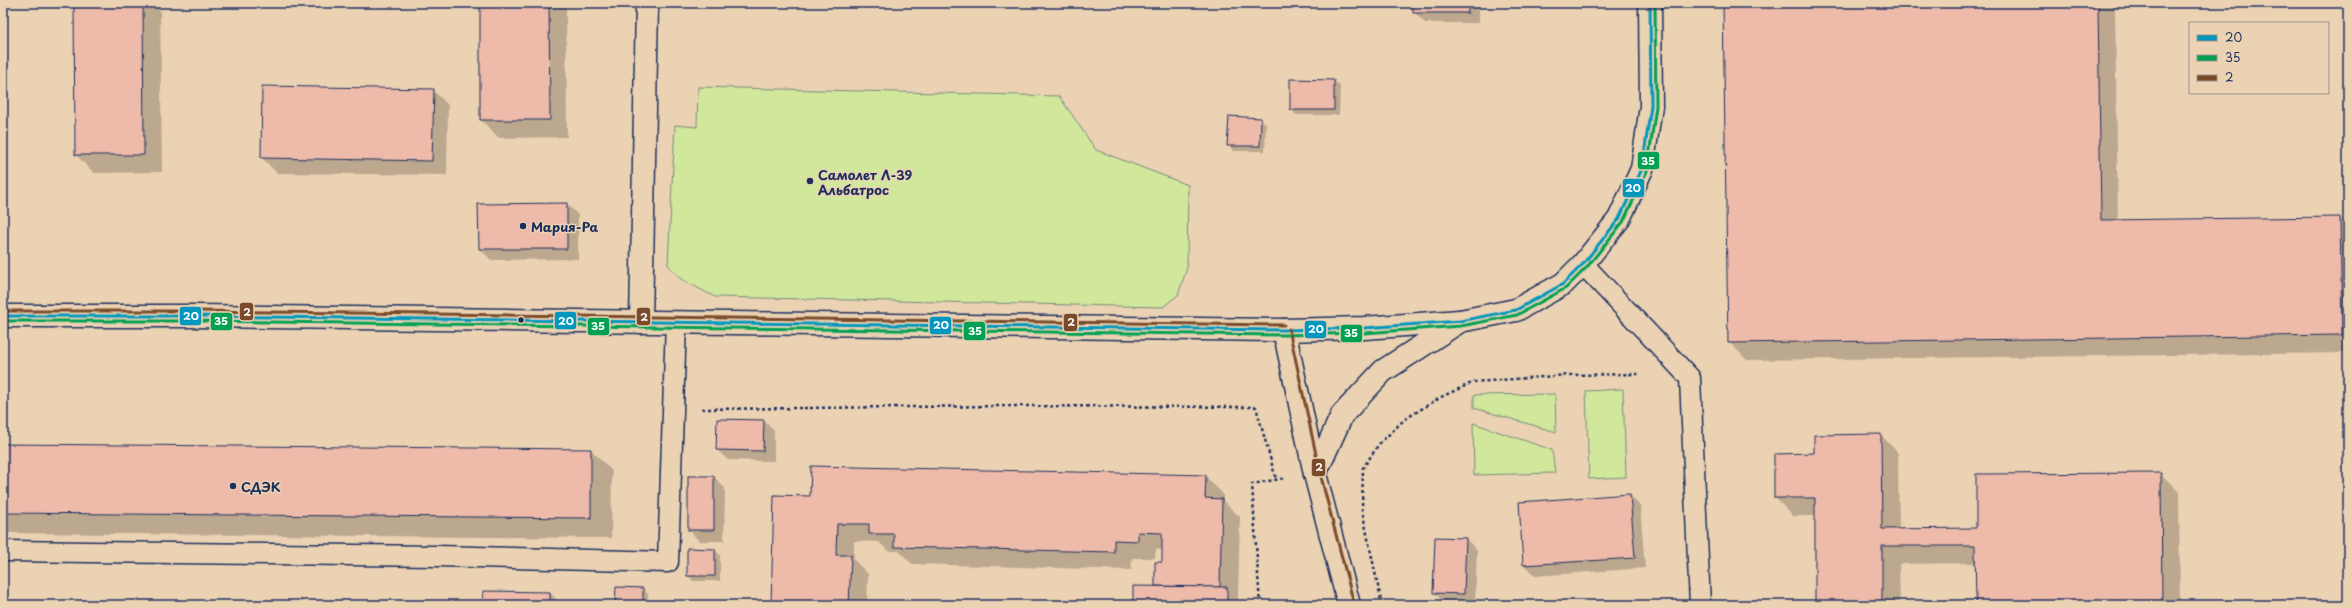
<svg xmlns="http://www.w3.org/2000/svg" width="2351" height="608" font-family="'Playpen Sans',sans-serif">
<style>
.green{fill:#d0e79c;stroke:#768b7d}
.shadow{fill:#0003}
.building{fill:#eebaaa;stroke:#1b2f5e}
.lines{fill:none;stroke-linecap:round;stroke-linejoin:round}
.lane-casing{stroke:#1b2f5e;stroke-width:23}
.street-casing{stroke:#1b2f5e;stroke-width:25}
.secondary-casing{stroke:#1b2f5e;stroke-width:25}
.path{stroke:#1b2f5e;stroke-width:2.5;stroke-dasharray:3 3;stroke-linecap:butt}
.lane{stroke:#ebd2b3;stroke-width:20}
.street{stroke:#ebd2b3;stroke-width:22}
.secondary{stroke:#ebd2b3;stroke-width:22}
.bus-1-casing{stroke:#ebd2b3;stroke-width:6}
.bus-2-casing{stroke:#ebd2b3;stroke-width:6}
.bus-3-casing{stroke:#ebd2b3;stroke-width:6}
.bus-1{stroke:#0497bd;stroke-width:3}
.bus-2{stroke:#01a052;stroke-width:3}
.bus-3{stroke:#7a4b2a;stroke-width:3}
.poi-dot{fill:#1b2f5e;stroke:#ebd2b3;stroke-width:1.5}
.labels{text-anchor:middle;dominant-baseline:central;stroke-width:3;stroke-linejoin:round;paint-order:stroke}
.poi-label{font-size:13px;font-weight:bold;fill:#1b2f5e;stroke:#ebd2b3;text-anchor:start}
.line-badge{stroke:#ebd2b3;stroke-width:1.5}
.badge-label{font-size:11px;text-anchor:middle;font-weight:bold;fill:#fff}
</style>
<rect width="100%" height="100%" fill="#ebd2b3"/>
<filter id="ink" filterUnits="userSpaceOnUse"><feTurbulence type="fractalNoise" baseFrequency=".025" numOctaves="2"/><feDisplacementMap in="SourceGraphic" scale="8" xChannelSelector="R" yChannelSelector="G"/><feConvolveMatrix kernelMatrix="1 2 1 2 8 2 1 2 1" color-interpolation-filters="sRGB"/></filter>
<g filter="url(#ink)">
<g class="green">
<polygon points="698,87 1059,96 1096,150 1188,185 1187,268 1178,295 1163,307 715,297 681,279 668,265 675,125 697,127"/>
<polygon points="1623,389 1626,477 1589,479 1586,391"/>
<polygon points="1555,394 1556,432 1474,408 1474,395"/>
<polygon points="1473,423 1552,450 1555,473 1474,475"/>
</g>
<g class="shadow">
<polygon points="75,3 160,3 162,172 94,173 76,155"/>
<polygon points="481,3 566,3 567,137 499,138 481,120"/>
<polygon points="1414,3 1479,3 1479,23 1425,23 1414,12"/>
<polygon points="1724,3 2115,3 2118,221 2340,218 2348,226 2348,353 1747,360 1729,342"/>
<polygon points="1291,80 1334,81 1340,86 1339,115 1296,115 1291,109"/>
<polygon points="433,90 448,105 447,175 277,173 262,158"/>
<polygon points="1260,119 1266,124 1265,151 1234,151 1228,145"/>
<polygon points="567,204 578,215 578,259 491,260 480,249"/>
<polygon points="763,420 774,431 774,461 728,460 717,450"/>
<polygon points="1881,435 1898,453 1899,530 1977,529 1977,475 2161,474 2179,492 2180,605 1977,605 1977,563 1899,564 1900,605 1816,605 1816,516 1793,516 1775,498 1815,454"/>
<polygon points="3,445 591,450 612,471 611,538 3,533"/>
<polygon points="1205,476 1223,494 1223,501 1240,517 1238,599 1242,605 1134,605 1157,587 1156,585 1163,564 1163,550 1156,549 1155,558 1132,558 1131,570 912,564 899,551 888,551 879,542 854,541 854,560 868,574 867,605 772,605 811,497"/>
<polygon points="714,477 725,488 724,541 699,541 689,530"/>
<polygon points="1630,495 1640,506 1645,568 1535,576 1524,565"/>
<polygon points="1466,539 1477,550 1475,604 1444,603 1434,592"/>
<polygon points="715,550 720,555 720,581 693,581 688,575"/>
<polygon points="643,589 648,594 648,605 616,605"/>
<polygon points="550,593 562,605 483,605"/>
</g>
<g class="building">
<polygon points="74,3 143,3 144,155 75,155"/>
<polygon points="480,3 549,3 550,120 480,120"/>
<rect x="1413" y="3" width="55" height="10"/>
<polygon points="1723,3 2098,3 2101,220 2340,217 2342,335 1728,343"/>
<polygon points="1290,79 1334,80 1334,110 1290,110"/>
<polygon points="262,86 434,89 432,161 261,158"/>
<polygon points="1229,116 1261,118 1260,146 1227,146"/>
<polygon points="567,203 567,249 479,249 478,204"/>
<polygon points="717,419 764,420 763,451 716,450"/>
<polygon points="1881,434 1882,529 1976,528 1976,474 2161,473 2162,605 1976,605 1975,546 1882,546 1882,605 1815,605 1815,498 1774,498 1774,454 1814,453 1814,435"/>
<polygon points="3,444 591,449 591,518 3,513"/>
<polygon points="811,466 1206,475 1205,498 1222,499 1220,587 1155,586 1155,562 1162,562 1162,533 1138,532 1138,541 1114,540 1114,552 894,547 894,534 869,534 869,524 837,524 836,555 851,555 849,605 771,605 774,495 810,496"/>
<rect x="688" y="476" width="26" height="54"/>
<polygon points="1630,494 1635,558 1523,565 1519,502"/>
<polygon points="1435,537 1466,538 1464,594 1433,593"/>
<polygon points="687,548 715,549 715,576 687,576"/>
<polygon points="1133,586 1227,587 1227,605 1133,605"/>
<polygon points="616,587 643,588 643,605 615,605"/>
<polygon points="483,591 550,592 550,605 482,605"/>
</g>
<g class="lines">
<defs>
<g id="lane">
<polyline points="1583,264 1690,378 1700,605"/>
<polyline points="3,551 437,556 668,562 676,322"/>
</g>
<polyline id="street" points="641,322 647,3"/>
<g id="secondary">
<polyline points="3,316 194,316 1284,330 1364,328 1460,321"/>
<polyline points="1284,330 1315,474 1349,605"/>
<polyline points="1315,474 1342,415 1383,371 1460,321 1516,310 1563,284 1583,264 1619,219 1642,169 1651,106 1650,3"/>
</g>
</defs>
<use href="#lane" class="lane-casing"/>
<use href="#street" class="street-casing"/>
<use href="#secondary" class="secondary-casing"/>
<g class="path">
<polyline points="702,409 1004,406 1256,407 1276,479"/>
<polyline points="1260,605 1252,484 1285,478"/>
<polyline points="1382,605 1362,510 1363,468 1379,444 1405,419 1443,396 1474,382 1568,375 1641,374"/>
</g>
<use href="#lane" class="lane"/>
<use href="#street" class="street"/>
<use href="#secondary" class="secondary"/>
<defs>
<polyline id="bus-1" points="3,316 194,316 1284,330 1364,328 1460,321 1516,310 1563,284 1583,264 1619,219 1642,169 1651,106 1650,3"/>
<polyline id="bus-2" points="3,321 194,321 1284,335 1364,333 1461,326 1517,315 1566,288 1587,267 1623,222 1647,171 1656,106 1655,3"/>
<g id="bus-3">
<polyline points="3,311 194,311 1284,325"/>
<polyline points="1289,329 1320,473 1354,604"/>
</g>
</defs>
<use href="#bus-1" class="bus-1-casing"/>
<use href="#bus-2" class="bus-2-casing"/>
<use href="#bus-3" class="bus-3-casing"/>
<use href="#bus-1" class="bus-1"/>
<use href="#bus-2" class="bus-2"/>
<use href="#bus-3" class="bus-3"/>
</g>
</g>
<g class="poi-dot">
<circle cx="810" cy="181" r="4"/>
<circle cx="523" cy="226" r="4"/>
<circle cx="521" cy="320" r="3.5"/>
<circle cx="233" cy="486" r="4"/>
</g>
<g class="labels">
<g class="poi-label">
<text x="818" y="174">Самолет Л-39<tspan x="818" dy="15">Альбатрос</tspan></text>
<text x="531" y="226">Мария-Ра</text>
<text x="241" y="486">СДЭК</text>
</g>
</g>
<g class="line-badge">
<rect x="1637" y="151" width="23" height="19" rx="4" fill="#01a052"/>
<rect x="1622" y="178" width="23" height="20" rx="4" fill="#0497bd"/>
<rect x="239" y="302" width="15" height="19" rx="4" fill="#7a4b2a"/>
<rect x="179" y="306" width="23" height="20" rx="4" fill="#0497bd"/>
<rect x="636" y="307" width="15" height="19" rx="4" fill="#7a4b2a"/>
<rect x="554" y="311" width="23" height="19" rx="4" fill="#0497bd"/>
<rect x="210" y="312" width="23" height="19" rx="4" fill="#01a052"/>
<rect x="1063" y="313" width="15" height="19" rx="4" fill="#7a4b2a"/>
<rect x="929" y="316" width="23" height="19" rx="4" fill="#0497bd"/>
<rect x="587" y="317" width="23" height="19" rx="4" fill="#01a052"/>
<rect x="1304" y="320" width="23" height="19" rx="4" fill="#0497bd"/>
<rect x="963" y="321" width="23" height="20" rx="4" fill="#01a052"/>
<rect x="1340" y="324" width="23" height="19" rx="4" fill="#01a052"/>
<rect x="1311" y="458" width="15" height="19" rx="4" fill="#7a4b2a"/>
</g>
<g class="badge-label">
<text x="1648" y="165">35</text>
<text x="1633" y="192">20</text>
<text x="247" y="316">2</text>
<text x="191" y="320">20</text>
<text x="644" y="321">2</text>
<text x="566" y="325">20</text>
<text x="221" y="325">35</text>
<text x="1071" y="326">2</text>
<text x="941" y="329">20</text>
<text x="598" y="330">35</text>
<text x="1316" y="333">20</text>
<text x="975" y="335">35</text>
<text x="1351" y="337">35</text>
<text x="1319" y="471">2</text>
</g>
<rect width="2351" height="608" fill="none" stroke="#ebd2b3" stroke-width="16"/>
<rect x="8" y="8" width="2335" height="592" fill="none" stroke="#1b2f5e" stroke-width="1.5" filter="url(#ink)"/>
<rect x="2189" y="22" width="140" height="72" fill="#ebd2b3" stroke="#989191"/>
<rect x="2197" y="35" width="20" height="6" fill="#0497bd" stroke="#989191"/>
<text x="2225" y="42" font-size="12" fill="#1b2f5e">20</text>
<rect x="2197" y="55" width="20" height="6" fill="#01a052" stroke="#989191"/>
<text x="2225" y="62" font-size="12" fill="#1b2f5e">35</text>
<rect x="2197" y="75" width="20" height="6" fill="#7a4b2a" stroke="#989191"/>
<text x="2225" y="82" font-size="12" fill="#1b2f5e">2</text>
</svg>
